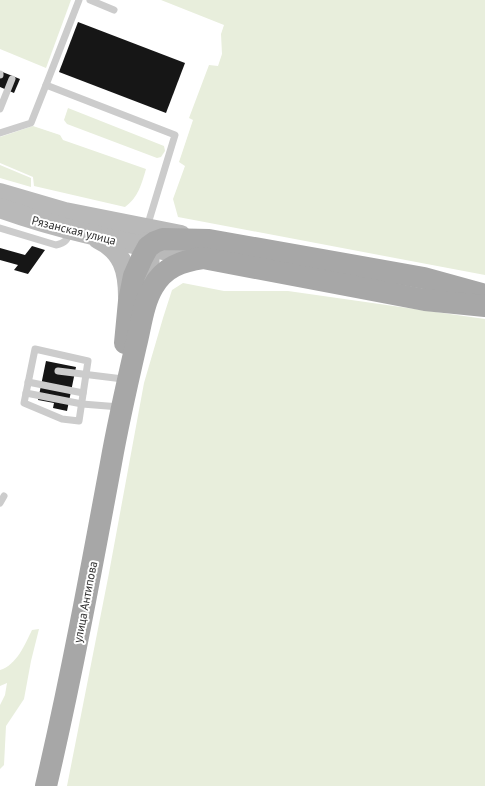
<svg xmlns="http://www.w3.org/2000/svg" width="485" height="786" font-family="'PT Sans',sans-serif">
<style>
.green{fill:#e8eedc}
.building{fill:#161616}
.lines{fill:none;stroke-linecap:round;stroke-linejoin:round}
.lane{stroke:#ccc;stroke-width:7}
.secondary{stroke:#b9b9b9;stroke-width:20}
.primary{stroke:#a7a7a7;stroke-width:22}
.labels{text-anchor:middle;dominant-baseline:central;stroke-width:4;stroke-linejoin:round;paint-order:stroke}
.street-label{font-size:12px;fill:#2f2f2f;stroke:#fff}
</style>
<rect width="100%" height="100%" fill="#fff"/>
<g class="green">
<polygon points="0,0 71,0 46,68 0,49"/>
<polygon points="161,0 485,0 485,275 178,217 173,199 185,166 179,162 193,120 189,118 209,65 218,66 222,54 221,34 224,25"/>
<polygon points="68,108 164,146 165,151 161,157 157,158 67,124 64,120"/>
<path d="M33,126L60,135L63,140L146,169C142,183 138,198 125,207L34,186L33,177L0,163V137Z"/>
<polygon points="0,165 31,178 31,187 0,178"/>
<polygon points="183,283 224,291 288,291 485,319 485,786 67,786 109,573 144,383 163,318 172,290"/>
<path d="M39,629L31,661L24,699L6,726L4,765L0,769V705L5,695L7,683L0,686V670C17,665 25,644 32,630Z"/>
</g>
<g class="building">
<polygon points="78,22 185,63 166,113 59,72"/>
<polygon points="0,71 20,79 14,93 0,87"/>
<polygon points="32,246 45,250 28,274 14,270 18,265 0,260 0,248 25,255"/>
<polygon points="46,361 76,367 67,411 53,408 54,403 38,400"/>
</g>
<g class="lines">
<g class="lane">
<polyline points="90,0 114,10"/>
<polyline points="0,75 0,74"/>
<polyline points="46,85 79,0"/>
<polyline points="0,109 12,79"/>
<polyline points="0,133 31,123 46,85 175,135 147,227"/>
<path d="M0,228L56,245C65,243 68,240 70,230"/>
<polygon points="35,349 88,361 79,421 62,419 24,403"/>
<polyline points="58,371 123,379"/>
<polyline points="28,382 83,393"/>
<polyline points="26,393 82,404 120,407"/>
<polyline points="0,503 4,496"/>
</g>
<g class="secondary">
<polyline points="0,193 65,212 181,235"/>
<path d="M0,208C66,232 134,244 203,258"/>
<path d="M98,239C123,251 128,271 128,297"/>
<path d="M146,242C153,260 148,282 146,301"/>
</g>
<g class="primary">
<polyline points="125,343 129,301 134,276 142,258 148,247 155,242 163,239 209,240 424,278 485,295"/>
<path d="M46,786C71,679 91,571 111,463C118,423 127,384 136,345C141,325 143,304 153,287C164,267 182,261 203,258L425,300L485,306"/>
</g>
</g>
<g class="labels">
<g class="street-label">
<text transform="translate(74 230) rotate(14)">Рязанская улица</text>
<text transform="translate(85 602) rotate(-79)">улица Антипова</text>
</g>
</g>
</svg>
